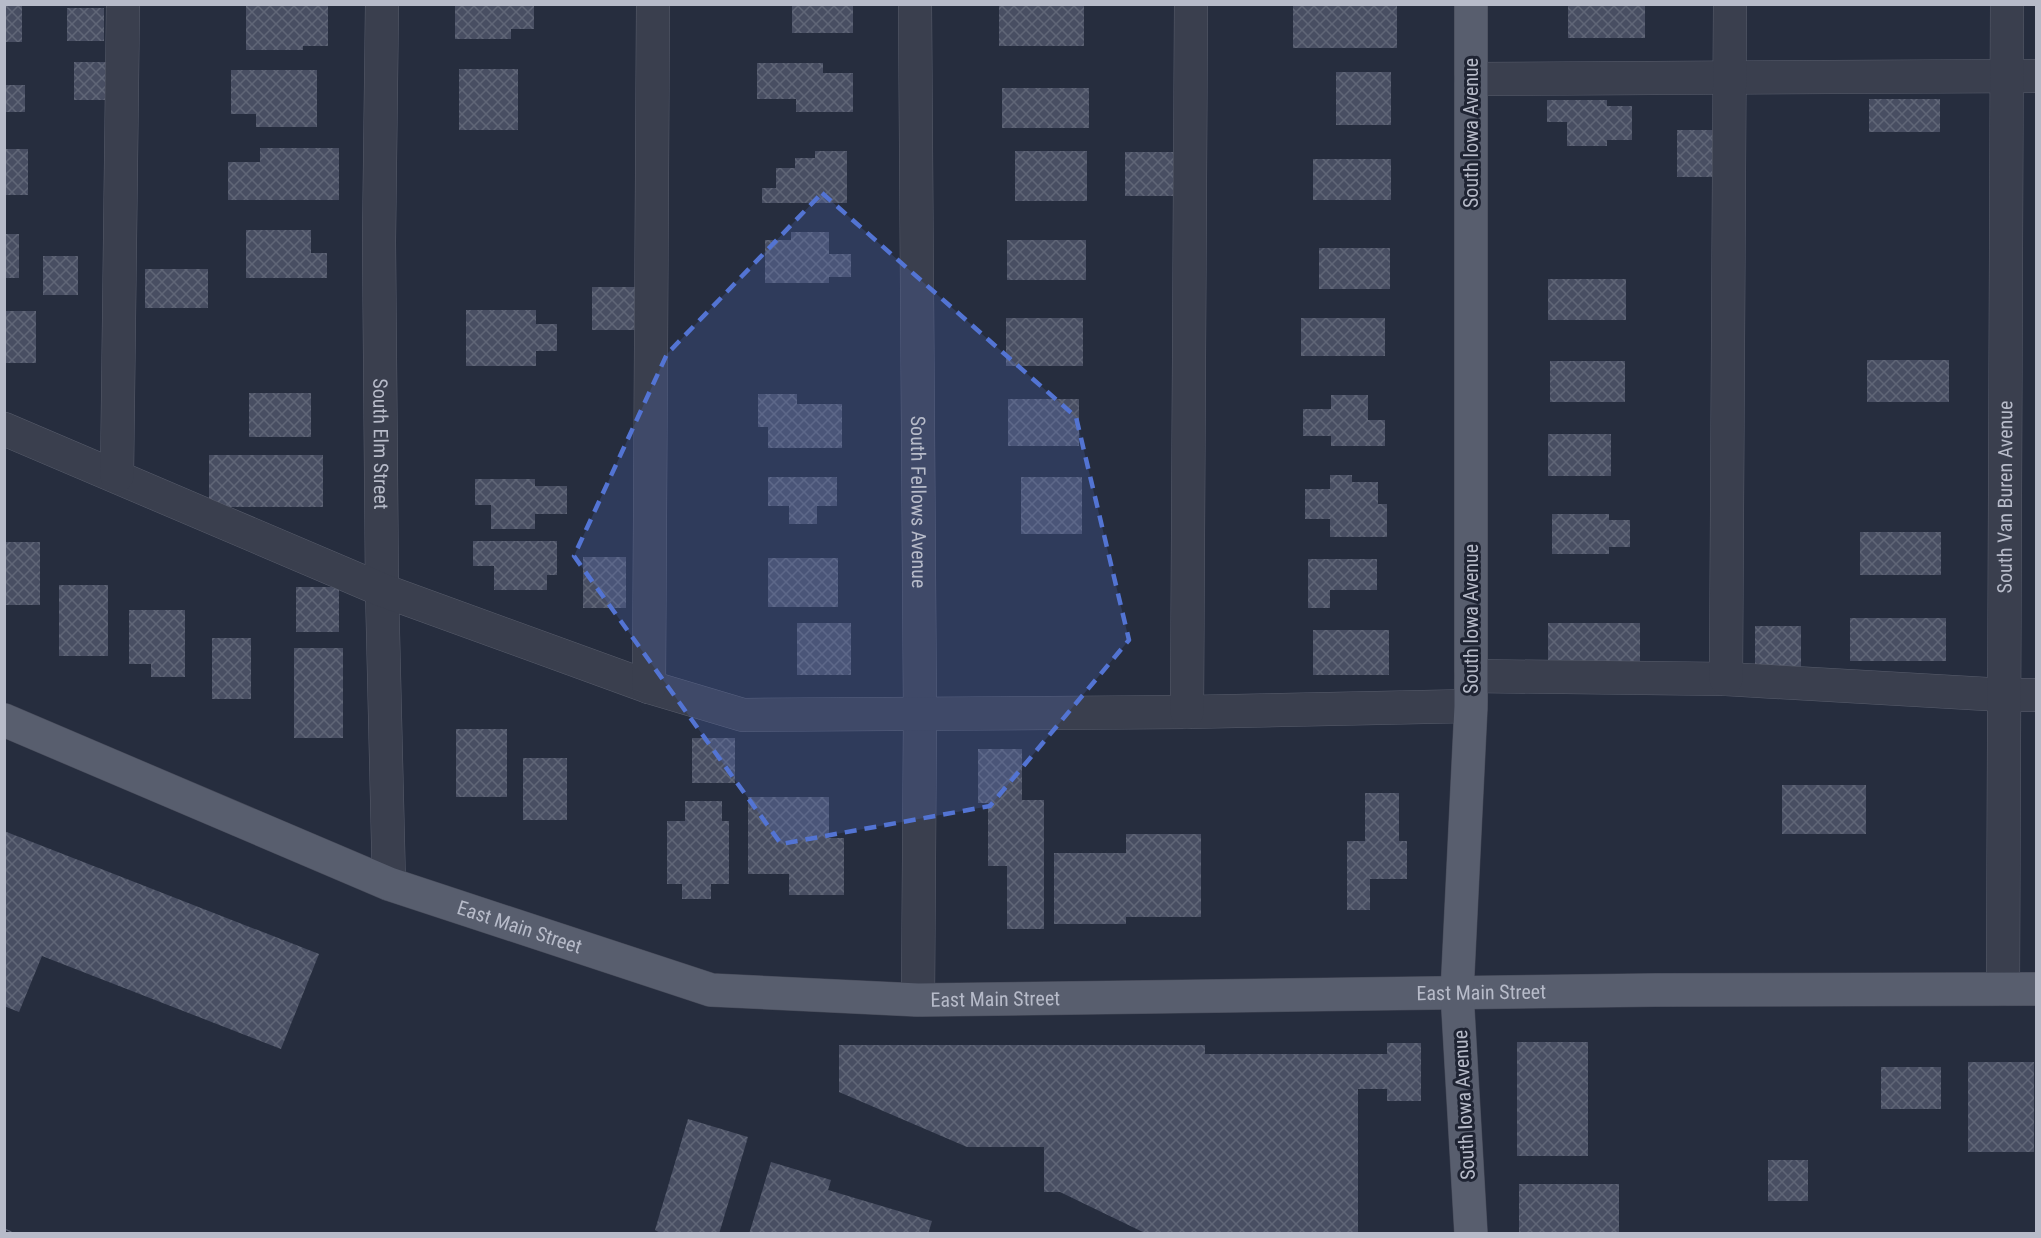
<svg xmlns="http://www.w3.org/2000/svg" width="2041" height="1238" font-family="'Roboto Condensed',sans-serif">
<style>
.building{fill:url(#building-cross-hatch)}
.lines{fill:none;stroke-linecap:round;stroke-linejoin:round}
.minor-casing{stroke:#585d6c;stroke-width:34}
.major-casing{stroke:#444857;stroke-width:34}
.minor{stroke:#3a3f4e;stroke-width:33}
.major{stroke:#585e6e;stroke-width:33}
.rail-casing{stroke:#5d6375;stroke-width:7}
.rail{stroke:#1f2433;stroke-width:4.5;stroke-dasharray:14;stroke-linecap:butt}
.marked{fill:#5374d3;fill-opacity:0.2;stroke:#5374d3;stroke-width:4.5;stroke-dasharray:12 8;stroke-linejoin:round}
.labels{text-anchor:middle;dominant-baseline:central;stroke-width:6;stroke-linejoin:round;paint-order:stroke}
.street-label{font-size:20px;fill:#b7bbc9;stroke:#1f2433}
</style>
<defs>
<pattern id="building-cross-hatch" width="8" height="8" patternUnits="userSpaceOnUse" patternTransform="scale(1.5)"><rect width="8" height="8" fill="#484e62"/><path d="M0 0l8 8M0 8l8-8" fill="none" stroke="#606677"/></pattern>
</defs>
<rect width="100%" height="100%" fill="#262d3e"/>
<g class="building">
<rect x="4" y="4" width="18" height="38"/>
<polygon points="246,4 328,4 328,46 303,46 303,50 246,50"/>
<rect x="792" y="4" width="61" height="29"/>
<rect x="999" y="4" width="85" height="42"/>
<rect x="1293" y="4" width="104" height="44"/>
<rect x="1568" y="4" width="77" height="34"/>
<polygon points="455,5 534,5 534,29 511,29 511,39 455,39"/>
<rect x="67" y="8" width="37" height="33"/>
<rect x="74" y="62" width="35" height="38"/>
<polygon points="757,63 823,63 823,73 853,73 853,112 796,112 796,99 757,99"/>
<rect x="459" y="69" width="59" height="61"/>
<polygon points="231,70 317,70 317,127 256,127 256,114 231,114"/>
<rect x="1336" y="72" width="55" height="53"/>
<rect x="4" y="85" width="21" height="27"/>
<rect x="1002" y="88" width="87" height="40"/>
<rect x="1869" y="99" width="71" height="33"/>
<polygon points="1547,100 1607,100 1607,106 1632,106 1632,140 1607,140 1607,146 1567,146 1567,122 1547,122"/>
<rect x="1677" y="130" width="45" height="47"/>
<polygon points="260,148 339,148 339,200 228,200 228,162 260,162"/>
<rect x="4" y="149" width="24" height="46"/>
<polygon points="815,151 847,151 847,203 762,203 762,188 776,188 776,168 795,168 795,158 815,158"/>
<rect x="1015" y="151" width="72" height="50"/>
<rect x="1125" y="152" width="54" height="44"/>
<rect x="1313" y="159" width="78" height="41"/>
<polygon points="246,230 311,230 311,253 327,253 327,278 246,278"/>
<polygon points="791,232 829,232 829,254 851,254 851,277 829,277 829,283 765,283 765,240 791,240"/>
<rect x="4" y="234" width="15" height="44"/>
<rect x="1007" y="240" width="79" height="40"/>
<rect x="1319" y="248" width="71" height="41"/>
<rect x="43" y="256" width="35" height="39"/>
<rect x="145" y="269" width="63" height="39"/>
<rect x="1548" y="279" width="78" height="41"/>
<rect x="592" y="287" width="44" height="43"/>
<polygon points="466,310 536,310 536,324 557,324 557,351 536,351 536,366 466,366"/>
<rect x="4" y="311" width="32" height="52"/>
<rect x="1006" y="318" width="77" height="48"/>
<rect x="1301" y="318" width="84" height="38"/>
<rect x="1867" y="360" width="82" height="42"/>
<rect x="1550" y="361" width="75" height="41"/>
<rect x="249" y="393" width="62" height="44"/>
<polygon points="758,394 797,394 797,404 842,404 842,448 768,448 768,427 758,427"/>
<polygon points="1331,395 1368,395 1368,420 1385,420 1385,446 1331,446 1331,436 1303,436 1303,409 1331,409"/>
<rect x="1008" y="399" width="71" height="47"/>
<rect x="1548" y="434" width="63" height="42"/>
<rect x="209" y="455" width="114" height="52"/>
<polygon points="1330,475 1352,475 1352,482 1378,482 1378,504 1387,504 1387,537 1330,537 1330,519 1305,519 1305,489 1330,489"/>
<polygon points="768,477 837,477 837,506 817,506 817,524 789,524 789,506 768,506"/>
<rect x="1021" y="477" width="61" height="57"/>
<polygon points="475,479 535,479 535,486 567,486 567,514 535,514 535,529 491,529 491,505 475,505"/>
<polygon points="1552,514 1609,514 1609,520 1630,520 1630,547 1609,547 1609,554 1552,554"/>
<rect x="1860" y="532" width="81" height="43"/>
<polygon points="473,541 557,541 557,575 547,575 547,590 494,590 494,566 473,566"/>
<rect x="4" y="542" width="36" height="63"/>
<rect x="583" y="557" width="43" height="51"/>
<rect x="768" y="558" width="70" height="49"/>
<polygon points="1308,559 1377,559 1377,590 1330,590 1330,608 1308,608"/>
<rect x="59" y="585" width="49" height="71"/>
<rect x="296" y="587" width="43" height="45"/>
<polygon points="129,610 185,610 185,677 151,677 151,664 129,664"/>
<rect x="1850" y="618" width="96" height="43"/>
<rect x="797" y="623" width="54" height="52"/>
<rect x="1548" y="623" width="92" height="40"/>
<rect x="1755" y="626" width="46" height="42"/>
<rect x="1313" y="630" width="76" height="45"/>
<rect x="212" y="638" width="39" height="61"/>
<rect x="294" y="648" width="49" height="90"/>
<rect x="456" y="729" width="51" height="68"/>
<rect x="692" y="738" width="43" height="45"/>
<polygon points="978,749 1022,749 1022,800 1044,800 1044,929 1007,929 1007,866 988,866 988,803 978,803"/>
<rect x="523" y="758" width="44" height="62"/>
<rect x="1782" y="785" width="84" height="49"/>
<polygon points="1365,793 1399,793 1399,841 1407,841 1407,879 1370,879 1370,910 1347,910 1347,841 1365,841"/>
<polygon points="748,797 829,797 829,838 844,838 844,895 789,895 789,874 748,874"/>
<polygon points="685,801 722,801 722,821 729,821 729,884 711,884 711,899 682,899 682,884 667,884 667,821 685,821"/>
<polygon points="4,831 319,954 281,1049 42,956 19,1012 4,1006"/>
<polygon points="1126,834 1201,834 1201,917 1126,917 1126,924 1054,924 1054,853 1126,853"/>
<rect x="1517" y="1042" width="71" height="114"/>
<polygon points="1387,1043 1421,1043 1421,1101 1387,1101 1387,1089 1358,1089 1358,1234 1147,1234 1060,1192 1044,1192 1044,1147 967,1147 839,1092 839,1045 1205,1045 1205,1054 1387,1054"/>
<rect x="1968" y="1062" width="66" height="90"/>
<rect x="1881" y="1067" width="60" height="42"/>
<polygon points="688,1119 748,1137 719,1234 662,1234 655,1230"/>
<rect x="1768" y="1160" width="40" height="41"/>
<polygon points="771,1162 831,1180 828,1190 932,1221 928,1234 749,1234"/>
<rect x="1519" y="1184" width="100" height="50"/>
</g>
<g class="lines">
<defs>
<g id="minor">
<path id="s1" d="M382,4L379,241L382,590L389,884"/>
<path id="s2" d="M915,4L920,715L918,1000"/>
<polyline points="1471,79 2036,76"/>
<polyline points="4,429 382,590 649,687 743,715 1187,712 1471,706"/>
<polyline points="117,476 123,4"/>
<polyline points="1471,676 1726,679 2004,695 2036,695"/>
<polyline points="1726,679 1730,4"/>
<polyline points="649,687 653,4"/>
<polyline points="1187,712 1191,4"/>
<path id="s3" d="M2003,989L2007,4"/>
</g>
<g id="major">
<path id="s4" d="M4,720L389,884L711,990L918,1000L1656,990L2036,989"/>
<polyline points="1471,1234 1457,993 1471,706 1471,4"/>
</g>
</defs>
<use href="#minor" class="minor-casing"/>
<use href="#major" class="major-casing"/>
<use href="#minor" class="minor"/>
<use href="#major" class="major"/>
<defs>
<polyline id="rail" points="4,1232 9,1234"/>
</defs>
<use href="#rail" class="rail-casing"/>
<use href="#rail" class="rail"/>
</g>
<path class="marked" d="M822,193L1076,417L1129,640L990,806L781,844L574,556L667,354Z"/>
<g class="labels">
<g class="street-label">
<text transform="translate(1471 133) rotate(-90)">South Iowa Avenue</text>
<text stroke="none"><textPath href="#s1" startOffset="440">South Elm Street</textPath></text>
<text stroke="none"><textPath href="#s3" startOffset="492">South Van Buren Avenue</textPath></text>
<text stroke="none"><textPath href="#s2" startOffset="498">South Fellows Avenue</textPath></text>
<text transform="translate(1471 619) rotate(-90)">South Iowa Avenue</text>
<text stroke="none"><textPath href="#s4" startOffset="556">East Main Street</textPath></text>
<text stroke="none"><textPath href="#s4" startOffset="1528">East Main Street</textPath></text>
<text stroke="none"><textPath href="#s4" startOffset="1042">East Main Street</textPath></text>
<text transform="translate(1464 1105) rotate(-93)">South Iowa Avenue</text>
</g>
</g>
<rect width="2041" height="1238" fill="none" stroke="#b7bbc9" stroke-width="12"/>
</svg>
